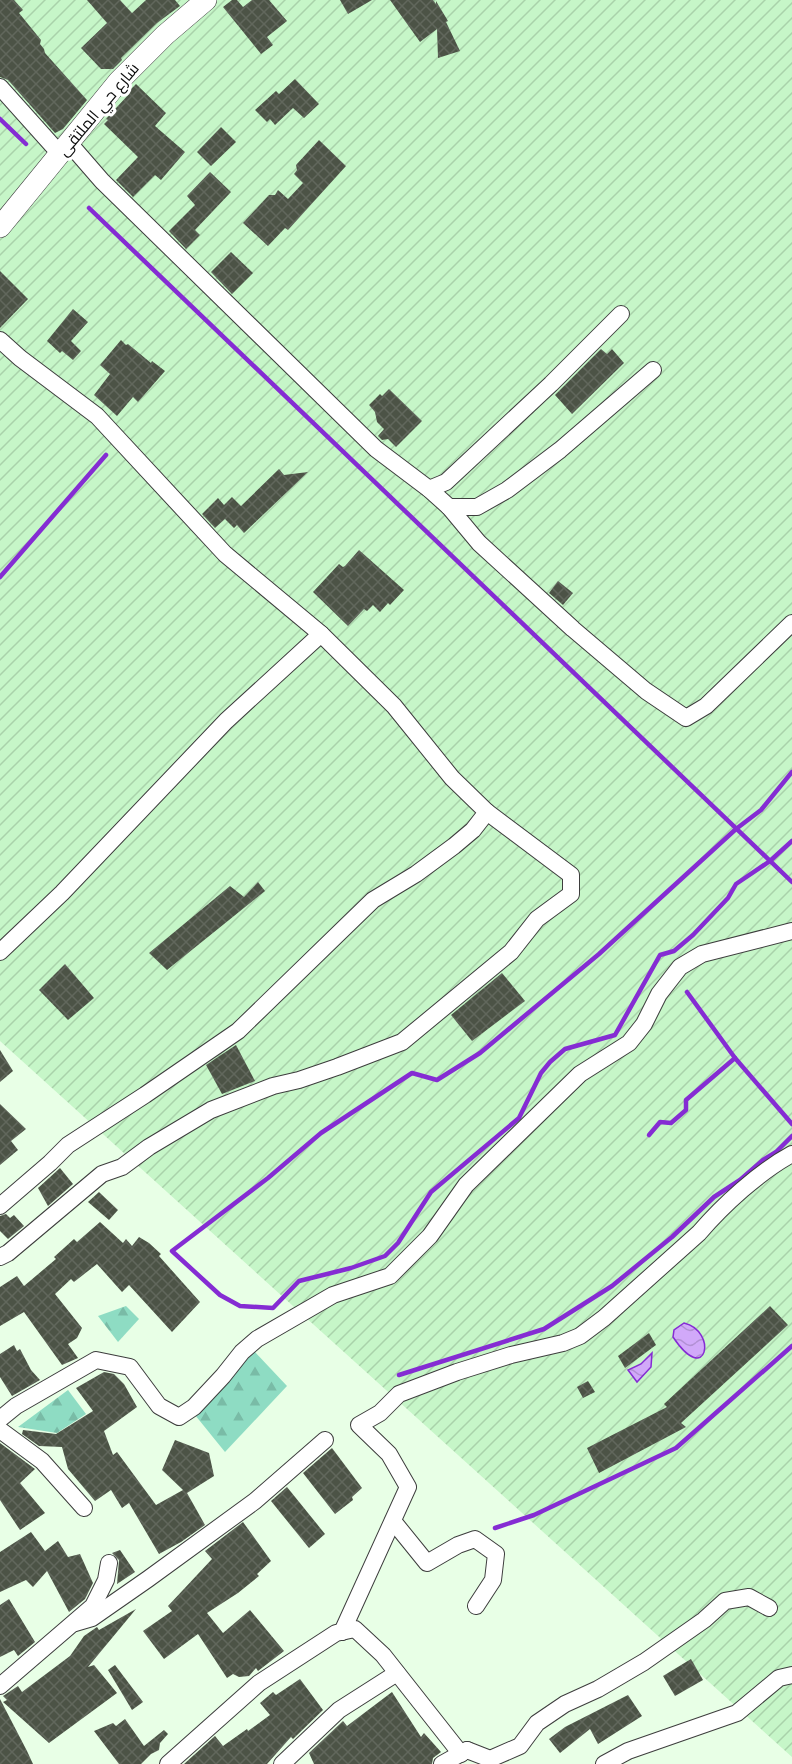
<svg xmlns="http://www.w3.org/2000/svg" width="792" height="1764" font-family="'Noto Serif',Cairo,serif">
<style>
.farmland{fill:url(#farmland-furrows)}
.forest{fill:url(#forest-firs)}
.water{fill:url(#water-waves);stroke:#852cd3;stroke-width:1.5}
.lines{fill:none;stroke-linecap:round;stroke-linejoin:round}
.stream{stroke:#852cd3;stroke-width:4.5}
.building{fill:url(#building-cross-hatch)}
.minor-casing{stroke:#3d3d3d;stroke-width:18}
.tertiary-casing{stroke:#3d3d3d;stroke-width:22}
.minor{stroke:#fff;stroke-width:16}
.tertiary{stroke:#fff;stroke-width:21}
.labels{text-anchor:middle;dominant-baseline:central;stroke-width:6;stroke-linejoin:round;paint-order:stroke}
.street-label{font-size:16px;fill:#0a0a0a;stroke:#fff}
</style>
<defs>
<pattern id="farmland-furrows" width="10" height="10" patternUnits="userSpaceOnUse" patternTransform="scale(1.5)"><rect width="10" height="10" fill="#c6f6c8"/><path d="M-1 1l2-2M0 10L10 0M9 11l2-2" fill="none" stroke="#a9d2aa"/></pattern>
<pattern id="forest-firs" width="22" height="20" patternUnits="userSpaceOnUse" patternTransform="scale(1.5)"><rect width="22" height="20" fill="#8edcc3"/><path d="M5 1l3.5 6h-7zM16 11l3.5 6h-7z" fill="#79bba6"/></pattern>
<pattern id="water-waves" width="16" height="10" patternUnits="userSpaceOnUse" patternTransform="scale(1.5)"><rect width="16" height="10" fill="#d1a9f9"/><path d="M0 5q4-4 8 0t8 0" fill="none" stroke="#b290d4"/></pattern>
<pattern id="building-cross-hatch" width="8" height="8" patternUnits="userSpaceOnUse" patternTransform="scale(1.5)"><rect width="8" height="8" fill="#4c5346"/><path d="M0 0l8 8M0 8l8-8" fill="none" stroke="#61675c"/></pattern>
</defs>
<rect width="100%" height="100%" fill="#e8ffe6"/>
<polygon class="farmland" points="0,0 792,0 792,1757 0,1041"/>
<g class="forest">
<polygon points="126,1306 139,1319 118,1342 98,1316"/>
<polygon points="254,1351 287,1386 225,1452 195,1415"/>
<polygon points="68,1390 86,1414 57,1433 18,1427"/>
</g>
<g class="water">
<path d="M684,1323C718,1331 707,1388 673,1337L674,1330Z"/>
<polygon points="652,1353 651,1367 637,1382 628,1370 641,1364"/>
</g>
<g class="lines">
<g class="stream">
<polyline points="0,119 26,144"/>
<polyline points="89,208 792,882"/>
<polyline points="0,577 106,455"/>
<polyline points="792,772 761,810 736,829 599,954 480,1053 437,1080 412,1073 321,1133 268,1178 172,1251 220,1295 240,1306 273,1308 299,1281 351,1268 385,1256 398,1243 431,1192 519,1118 541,1073 550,1062 565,1049 615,1035 660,955 674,951 693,935 728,898 736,884 770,861 792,841"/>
<polyline points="687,992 735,1058 792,1124"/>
<polyline points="649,1135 660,1122 671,1123 686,1110 686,1100 735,1058"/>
<polyline points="399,1375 544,1329 612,1286 672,1237 714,1197 740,1180 763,1160 776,1152 792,1136"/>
<polyline points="495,1528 534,1515 676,1448 792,1346"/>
</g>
</g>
<g class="building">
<polygon points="0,0 14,0 23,10 19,13 41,40 40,44 44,49 45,53 87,100 63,129 55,133 8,80 0,77"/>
<polygon points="87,0 120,0 132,13 146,0 175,0 180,6 157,23 121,58 122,60 113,69 101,69 81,48 107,23"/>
<polygon points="232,0 237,0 243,7 252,0 269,0 287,21 267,37 273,45 261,54 223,7"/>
<polygon points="340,0 372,0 348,14"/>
<polygon points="390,0 433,0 436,4 436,1 448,21 446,22 460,51 438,58 437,29 420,42"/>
<polygon points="295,79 319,104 304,118 293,108 275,125 270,119 267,122 255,110 276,91 279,94"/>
<polygon points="136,84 166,113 155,126 185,152 161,180 155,175 133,197 116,180 138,157 104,124 108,120 106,119 129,94 129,91"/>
<polygon points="221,127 236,142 211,166 197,152"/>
<polygon points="319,140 346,166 288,230 285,228 268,246 243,223 269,195 275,195 278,190 288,199 303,183 294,174 297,170 296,165"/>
<polygon points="210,172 231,192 195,230 200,235 186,249 169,231 195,205 187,196"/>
<polygon points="231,252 253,273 232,294 211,272"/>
<polygon points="0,271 28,299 0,328"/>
<polygon points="73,309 88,322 71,341 81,351 73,360 62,351 60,353 47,341"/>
<polygon points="121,340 126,345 128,344 151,363 152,361 165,371 138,402 133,397 117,416 94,395 110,374 100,365"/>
<polygon points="601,349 607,354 612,349 624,363 572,414 555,395"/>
<polygon points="389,389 422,421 396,447 388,439 382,440 378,436 384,429 377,422 375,412 369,405 380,394 382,396"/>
<polygon points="279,469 284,475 308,472 244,533 237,525 234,528 225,519 215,528 202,514 218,498 224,505 232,497 241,506"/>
<polygon points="359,550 404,590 390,605 388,603 380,612 373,605 367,611 364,609 348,626 313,592 339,564 343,567 345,566"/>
<polygon points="558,581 573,593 563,605 549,593"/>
<polygon points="258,882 265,891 167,970 149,953 230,886 244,897"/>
<polygon points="65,964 94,998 68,1020 39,990"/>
<polygon points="502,973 525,1001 472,1041 451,1015"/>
<polygon points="236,1045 255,1081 222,1094 206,1065"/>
<polygon points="0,1050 13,1071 0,1082"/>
<polygon points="0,1104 26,1129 11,1141 18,1150 0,1165"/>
<polygon points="60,1168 73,1184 48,1206 38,1188"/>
<polygon points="99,1192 118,1210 109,1220 88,1202"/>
<polygon points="6,1214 10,1218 14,1215 24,1226 8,1239 0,1231 0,1216"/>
<polygon points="100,1222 123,1243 126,1239 132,1246 139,1237 149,1243 161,1254 159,1256 200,1302 172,1332 129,1285 122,1292 97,1264 74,1282 71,1279 55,1294 82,1328 77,1338 68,1344 78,1358 62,1365 24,1312 0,1326 0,1287 17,1276 24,1286 56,1259 54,1257 74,1239 77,1242"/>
<polygon points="770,1306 788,1325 681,1423 686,1427 599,1473 587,1448 667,1407 664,1404"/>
<polygon points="649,1333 656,1345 625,1368 618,1356"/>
<polygon points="14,1345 17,1351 20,1349 31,1370 40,1380 12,1396 0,1377 0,1354"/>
<polygon points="104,1372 114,1374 124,1384 137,1407 104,1431 113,1455 117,1452 156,1505 183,1490 162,1470 175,1440 209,1453 214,1476 187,1493 205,1525 181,1542 159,1554 129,1503 122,1508 111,1490 95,1501 68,1469 62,1447 39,1446 22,1434 23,1430 56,1434 93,1411 76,1388"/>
<polygon points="588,1381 595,1392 583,1398 577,1387"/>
<polygon points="0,1443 35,1469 20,1483 45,1513 20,1530 0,1500"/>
<polygon points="332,1448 362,1488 352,1497 353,1500 335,1514 303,1473"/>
<polygon points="287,1487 325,1534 309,1548 271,1501"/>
<polygon points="243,1522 271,1561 257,1574 259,1576 238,1593 207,1613 223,1633 250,1610 284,1651 258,1671 256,1668 249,1676 239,1677 233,1674 227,1678 198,1634 164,1659 143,1631 172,1611 168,1606 212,1559 205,1551"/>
<polygon points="31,1532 45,1551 58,1541 68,1557 80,1554 93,1583 85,1599 69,1612 47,1571 33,1587 26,1580 0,1592 0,1552"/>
<polygon points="120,1550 135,1572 117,1584 119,1560 112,1553"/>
<polygon points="9,1599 35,1642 18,1656 14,1650 0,1657 0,1605"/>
<polygon points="136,1609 88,1667 94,1665 117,1693 49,1743 3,1702 7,1700 3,1696 18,1686 22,1692 70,1656 84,1636 97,1627 99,1630"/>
<polygon points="691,1659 703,1680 675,1696 663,1676"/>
<polygon points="115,1665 143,1702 132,1710 108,1670"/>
<polygon points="300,1679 323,1710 293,1739 291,1737 267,1764 184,1764 215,1736 223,1746 247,1729 248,1731 270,1715 260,1703 273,1692 276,1695"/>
<polygon points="392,1692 421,1737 424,1733 441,1752 433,1758 432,1764 314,1764 309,1753 343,1721 347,1726"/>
<polygon points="628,1695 642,1716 598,1744 590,1729 560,1753 549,1739 565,1727"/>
<polygon points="0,1699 27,1751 33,1764 0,1764"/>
<polygon points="125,1719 144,1746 164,1730 168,1734 160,1743 159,1750 151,1754 141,1764 119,1764 94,1731 113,1723 116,1726"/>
</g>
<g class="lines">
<defs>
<g id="minor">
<polyline points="0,87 60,154"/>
<polyline points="69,143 102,181 376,449 429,489 449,507 479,543 573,629 646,691 686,718 706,706 792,623"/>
<polyline points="0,340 20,358 97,416 225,554 321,634 394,706 452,778 487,812 473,830 454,846 416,874 373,900 238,1031 145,1095 68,1145 50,1163 0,1206"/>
<polyline points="429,489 446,482 551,384 621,314"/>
<polyline points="449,507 477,507 507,490 560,450 653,370"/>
<polyline points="0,952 62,893 226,721 321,634"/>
<polyline points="0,1257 8,1253 102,1174 122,1167 149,1147 211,1110 273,1086 299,1080 337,1067 402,1042 511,952 537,919 571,894 571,875 487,812"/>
<polyline points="0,1419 16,1406 96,1360 130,1367 159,1406 179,1417 194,1407 223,1376 242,1352 257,1339 333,1295 390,1276 430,1236 466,1185 580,1074 629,1043 644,1024 659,994 680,967 702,954 792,931"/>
<polyline points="0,1430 42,1461 84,1508"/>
<polyline points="393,1521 427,1563 458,1545 475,1539 496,1554 493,1580 476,1606"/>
<polyline points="75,1623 92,1618 148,1579 255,1501 325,1440"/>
<path d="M342,1632L408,1487L389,1454L359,1425L380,1413L399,1394L457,1372L511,1355L563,1343L580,1336L604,1318L699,1233C723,1205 759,1172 792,1154"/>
<polyline points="0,1686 93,1606 106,1580 109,1563"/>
<polyline points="467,1750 490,1759 520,1746 537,1723 565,1704 598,1689 644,1662 704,1620 725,1601 749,1597 769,1608"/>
<polyline points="168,1764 259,1683 336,1633 355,1629 383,1655 461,1754"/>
<polyline points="282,1764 339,1710 397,1673"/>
<polyline points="442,1764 467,1750"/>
<polyline points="604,1764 628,1751 737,1713 779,1678 792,1675"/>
</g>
<polyline id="tertiary" points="0,227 119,81 165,35 206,0"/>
</defs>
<use href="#minor" class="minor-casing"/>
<use href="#tertiary" class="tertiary-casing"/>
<use href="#minor" class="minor"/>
<use href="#tertiary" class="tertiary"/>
</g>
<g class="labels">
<g class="street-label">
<text transform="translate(98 109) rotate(-50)">شارع حي الملتقى</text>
</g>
</g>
</svg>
